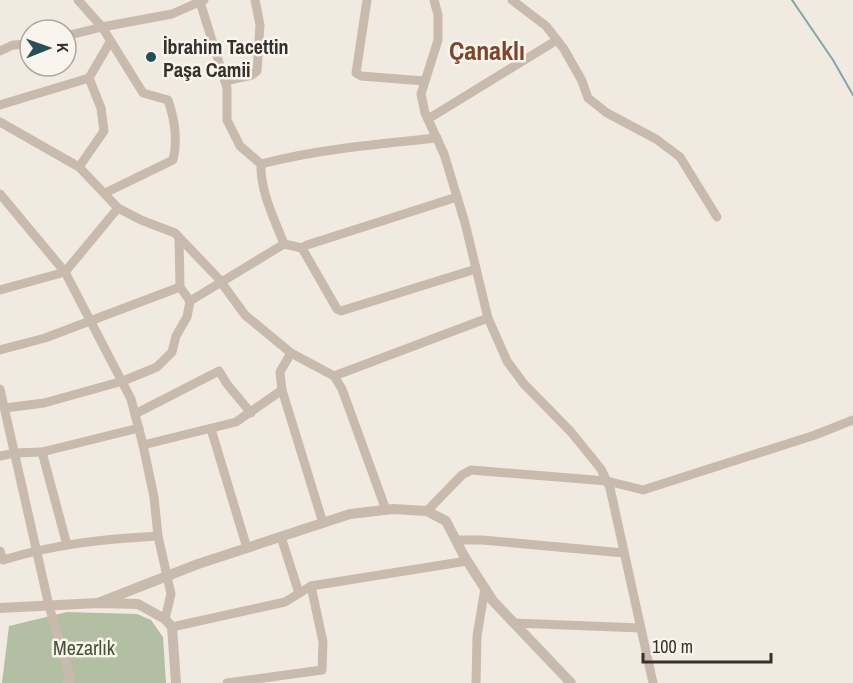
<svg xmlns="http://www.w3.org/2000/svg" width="853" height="683" font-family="'Archivo Narrow',sans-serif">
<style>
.green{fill:#b3bfa2}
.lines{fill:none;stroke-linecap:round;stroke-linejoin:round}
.stream{stroke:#82a6ab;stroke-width:2}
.minor{stroke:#c8bbad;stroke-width:9}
.tertiary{stroke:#c8bbad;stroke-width:10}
.poi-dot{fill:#254e55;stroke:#f9f4ed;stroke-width:2}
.labels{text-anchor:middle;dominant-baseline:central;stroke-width:5;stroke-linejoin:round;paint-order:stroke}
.poi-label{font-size:20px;font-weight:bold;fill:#37302b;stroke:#f9f4ed;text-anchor:start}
.park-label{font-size:20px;fill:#445331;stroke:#f9f4ed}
.district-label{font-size:26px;font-weight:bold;fill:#7e452d;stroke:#f9f4ed}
</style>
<rect width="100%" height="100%" fill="#f1eae1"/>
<polygon class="green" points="67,612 137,614 151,620 163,637 166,683 2,683 9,626"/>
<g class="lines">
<polyline class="stream" points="792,0 833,60 853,95"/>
<g class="minor">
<path d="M78,0L102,27L143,93L168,100C175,120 178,140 173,160L105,193"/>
<polyline points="367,0 356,73 361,76 424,81"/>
<polyline points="434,0 438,15 438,40 421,94 425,113 444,154 465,223 488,318 507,361 524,384 571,432 601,469 610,488 653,683"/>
<polyline points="512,0 546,26 564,49 582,81 588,98 607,113 656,139 680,157 717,217"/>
<polyline points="200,2 227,88 227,120 240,146 261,164"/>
<polyline points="66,36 102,27 172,14 204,0"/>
<polyline points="0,51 13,45 30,44"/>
<polyline points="225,81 252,75 257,71 260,25 255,0"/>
<polyline points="0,105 89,78 110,42"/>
<polyline points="428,119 557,40"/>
<polyline points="0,122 79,167 118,208 141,220 175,233 218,278 245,315 291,353 334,376 342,389 386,510"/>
<path d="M261,164C318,149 379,144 437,138"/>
<path d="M261,164C260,192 275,220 284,244"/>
<polyline points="79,167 104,131 101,108 89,78"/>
<polyline points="0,194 65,272 131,399 143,445 154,497 158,536 171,594 165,619"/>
<polyline points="302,248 337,309 341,311 476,269"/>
<polyline points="0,290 65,272 118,208"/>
<polyline points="190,301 284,244 302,248 307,245 457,197"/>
<polyline points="0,350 45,338 180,287"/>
<polyline points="291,353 280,372 282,390 323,523"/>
<polyline points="334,376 488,318"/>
<polyline points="0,389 49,606 70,678 67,683"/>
<polyline points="5,408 44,403 123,381 157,367 172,352 176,336 187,317 190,301 180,287 179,238"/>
<polyline points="135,414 219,371 227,384 251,413"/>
<polyline points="211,429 247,548"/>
<polyline points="143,445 236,422 282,390"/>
<polyline points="42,452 67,545"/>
<polyline points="0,456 15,453 42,452 139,428"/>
<polyline points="427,511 462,475 471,470 607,481 643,490 815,435 853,420"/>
<polyline points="281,537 299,593"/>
<polyline points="456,540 482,540 624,553"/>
<path d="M0,551L3,560C56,544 103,539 158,536"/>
<polyline points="514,623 640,628"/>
<polyline points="172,627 285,602 311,586 467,561"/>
<polyline points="227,683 322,670 323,642 311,586"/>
<polyline points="476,683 477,636 485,588"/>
</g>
<g class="tertiary">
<polyline points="98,603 198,564 350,514 393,509 427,511 446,521 464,556 493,601 571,683"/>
<polyline points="0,608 98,603 138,604 165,619 172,627 176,683"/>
</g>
</g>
<circle class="poi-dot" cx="151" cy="57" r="6"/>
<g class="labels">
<g class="poi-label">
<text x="163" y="46">İbrahim Tacettin<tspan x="163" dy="23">Paşa Camii</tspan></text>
</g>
<g class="park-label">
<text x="84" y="647">Mezarlık</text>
</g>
<g class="district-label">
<text x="487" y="50">Çanaklı</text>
</g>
</g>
<g transform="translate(48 48) rotate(89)"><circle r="28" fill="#f9f4ed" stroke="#aba69f" stroke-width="1.5"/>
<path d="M0-4.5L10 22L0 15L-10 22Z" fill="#254e55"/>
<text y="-9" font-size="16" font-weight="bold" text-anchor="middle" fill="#37302b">K</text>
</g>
<path d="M643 653v9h128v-9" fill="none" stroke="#37302b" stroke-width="3"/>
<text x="652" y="653" font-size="18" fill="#37302b" stroke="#f9f4ed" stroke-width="4.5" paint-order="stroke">100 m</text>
</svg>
